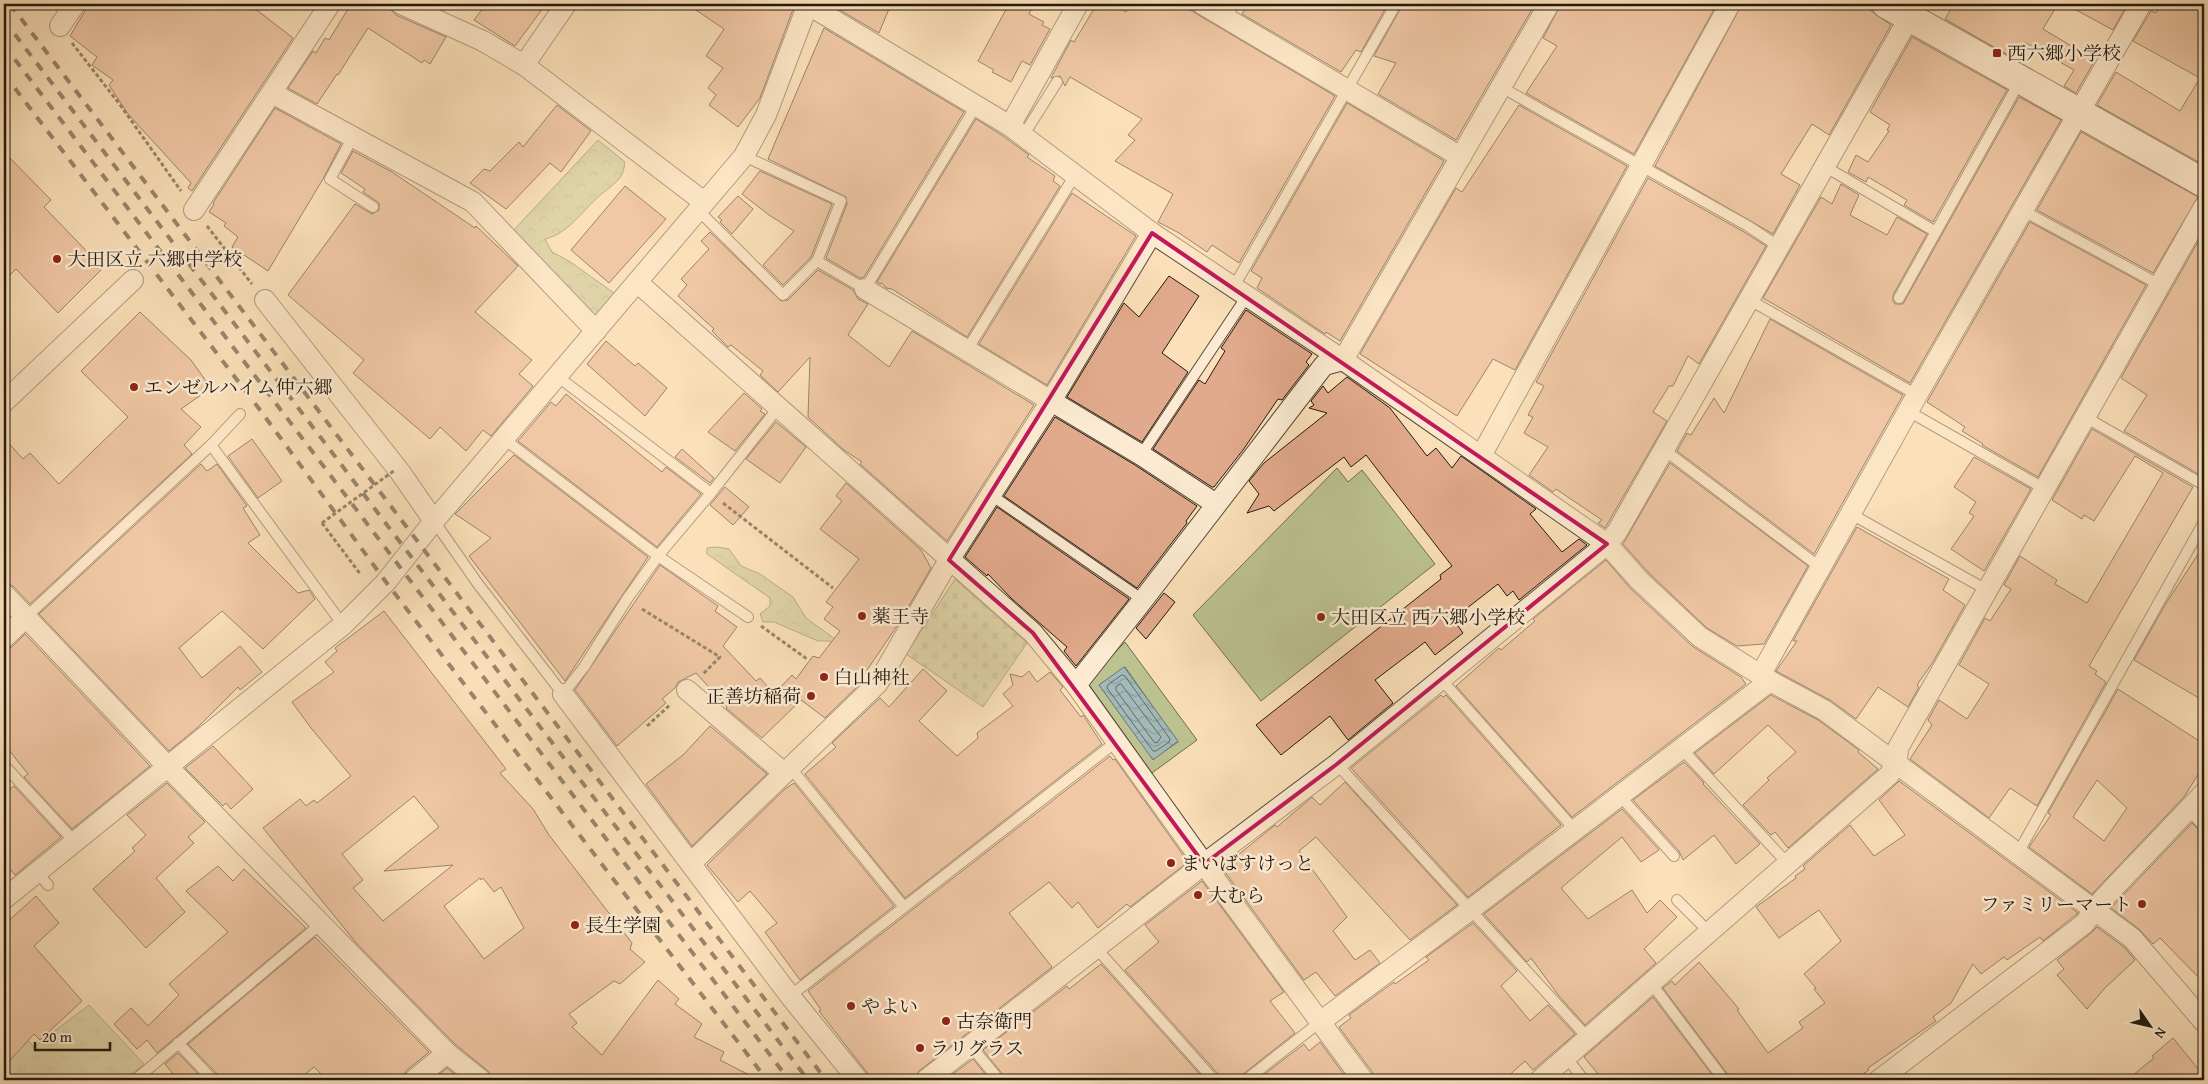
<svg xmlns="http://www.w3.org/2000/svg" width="2208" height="1084" font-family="'Gentium Book Plus','Noto Serif JP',serif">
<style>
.grass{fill:url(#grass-tufts);stroke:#6e6e50}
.forest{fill:url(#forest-crowns);stroke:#6e6e50}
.cemetery{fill:url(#cemetery-stones);stroke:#6e6e50}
.pitch{fill:#bcc391;stroke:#6e6e50;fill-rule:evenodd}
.water{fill:url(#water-waves);stroke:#6f7a76}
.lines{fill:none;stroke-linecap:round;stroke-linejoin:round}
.shore{stroke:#626a64;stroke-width:1}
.building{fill:#e2aa8c;stroke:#21190f;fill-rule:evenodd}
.lane-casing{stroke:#584b3a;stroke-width:12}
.street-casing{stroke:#584b3a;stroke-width:22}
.secondary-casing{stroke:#21190f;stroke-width:30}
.path{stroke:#21190f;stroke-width:3;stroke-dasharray:4 2.5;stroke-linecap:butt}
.lane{stroke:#fcebd2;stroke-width:10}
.street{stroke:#fcebd2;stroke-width:20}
.secondary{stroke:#fcebd2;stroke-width:28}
.rail{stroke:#21190f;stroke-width:4;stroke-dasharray:9 9;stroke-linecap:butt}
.path-bridge{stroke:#21190f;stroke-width:3;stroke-dasharray:4 2.5;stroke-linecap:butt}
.marked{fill:none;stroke:#c2185b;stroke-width:4;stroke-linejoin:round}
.poi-dot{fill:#8f2418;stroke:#fcebd2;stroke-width:2}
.labels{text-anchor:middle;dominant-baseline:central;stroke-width:5;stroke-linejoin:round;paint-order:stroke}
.poi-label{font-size:19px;fill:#21190f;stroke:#fcebd2;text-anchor:start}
</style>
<defs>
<pattern id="grass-tufts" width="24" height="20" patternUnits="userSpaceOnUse" patternTransform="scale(1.25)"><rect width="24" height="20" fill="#bcc391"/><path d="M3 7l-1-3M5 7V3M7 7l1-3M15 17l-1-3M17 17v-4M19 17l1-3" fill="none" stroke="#a1a77c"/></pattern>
<pattern id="forest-crowns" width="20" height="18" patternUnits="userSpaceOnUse" patternTransform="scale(1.25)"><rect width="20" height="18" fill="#bcc391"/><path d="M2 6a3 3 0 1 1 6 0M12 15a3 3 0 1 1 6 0" fill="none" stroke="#a1a77c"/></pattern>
<pattern id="cemetery-stones" width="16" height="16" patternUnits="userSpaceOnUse" patternTransform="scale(1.25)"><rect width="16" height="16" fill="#bcc391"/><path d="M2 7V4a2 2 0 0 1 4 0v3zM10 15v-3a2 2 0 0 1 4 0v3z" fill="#a1a77c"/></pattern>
<pattern id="water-waves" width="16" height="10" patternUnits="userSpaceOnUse" patternTransform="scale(1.25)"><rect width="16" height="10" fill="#a3baba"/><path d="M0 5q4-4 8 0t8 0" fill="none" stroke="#8c9f9f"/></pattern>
</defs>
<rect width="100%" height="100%" fill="#fbe0b9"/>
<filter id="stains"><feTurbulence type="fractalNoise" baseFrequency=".004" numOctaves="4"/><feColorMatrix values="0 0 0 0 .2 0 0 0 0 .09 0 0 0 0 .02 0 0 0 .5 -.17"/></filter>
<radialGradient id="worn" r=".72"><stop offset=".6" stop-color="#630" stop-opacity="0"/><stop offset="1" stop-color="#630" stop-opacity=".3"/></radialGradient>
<polygon class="grass" points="89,1005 144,1064 125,1080 4,1080 4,1055 24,1036 34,1047"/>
<g class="forest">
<path d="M598,140L625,162C624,169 623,175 618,180C612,187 603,192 597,198C581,213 567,234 545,239L552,252L569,261L614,293L594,321L511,233Z"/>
<polygon points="717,547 729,549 741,566 760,574 793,597 806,618 860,657 856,660 830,641 818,641 774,622 763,622 760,614 770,606 770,598 707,554 707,548"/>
</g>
<polygon class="cemetery" points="955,579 1027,643 983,707 906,654"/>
<g class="pitch">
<polygon points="1337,468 1348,482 1362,470 1435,564 1261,701 1193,615"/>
<path d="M1125,642L1197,740L1152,773L1087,682ZM1125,667L1178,742L1153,759L1099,685Z"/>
</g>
<polygon class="water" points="1124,667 1178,741 1153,760 1099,685"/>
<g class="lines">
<g class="shore">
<polygon points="1122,675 1125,676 1170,739 1169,742 1156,751 1153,751 1107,688 1108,685"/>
<polygon points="1121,684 1161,737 1157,743 1154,742 1116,690 1116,687"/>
</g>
</g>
<g class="building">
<polygon points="87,4 249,4 293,38 192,191 188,188 191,183 128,114 109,85 113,80 92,65 97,57 70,36 85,11"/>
<polygon points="351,4 389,4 391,10 396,15 446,37 430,64 424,60 422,63 368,28 338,75 337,74 317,104 288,88 313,51 316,53 325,38 329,40"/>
<polygon points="486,4 546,4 515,46 474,20"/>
<polygon points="687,4 795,4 760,98 738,127 709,105 716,95 708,88 723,68 706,56 724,29"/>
<polygon points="834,4 891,4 879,33 833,6"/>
<polygon points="1009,4 1034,4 1029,14 1044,22 1042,25 1050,29 1030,65 1022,61 1011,82 992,72 994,70 978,61"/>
<polygon points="1097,4 1113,4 1126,12 1131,4 1180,4 1335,96 1239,263 1212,245 1207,252 1179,233 1158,222 1173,194 1115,161 1135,140 1128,135 1142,119 1070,77 1065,86 1060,76 1051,78 1071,40 1074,42"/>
<polygon points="1249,4 1388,4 1361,52 1356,50 1341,72 1242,14"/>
<polygon points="1403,4 1535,4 1456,140 1378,94 1396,63 1374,56"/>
<polygon points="1561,4 1717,4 1634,154 1526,93 1557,46 1543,38"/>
<polygon points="1742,4 1861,4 1891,25 1829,135 1812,124 1781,174 1800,185 1773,234 1655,166"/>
<polygon points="1954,4 2058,4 2043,29 2095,60 2076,93 2064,86 2074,70 2024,42 2015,59 1945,19"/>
<polygon points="2065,4 2114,4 2124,10 2113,30"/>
<polygon points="2160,4 2204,4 2204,165 2097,105 2116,72 2180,111 2200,78 2133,41 2151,11 2156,13"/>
<polygon points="824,28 964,112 864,277 860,278 826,258 847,204 846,197 768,159"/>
<polygon points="1912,37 2007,90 1933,222 1904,205 1907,200 1868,177 1866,182 1848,172 1856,155 1868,162 1889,131 1887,130 1890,125 1870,112"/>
<polygon points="2019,97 2061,120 1910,383 1763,298 1821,197 1832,204 1841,184 1859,195 1850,215 1887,235 1897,217 1927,234 1893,295 1893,301 1895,304 1903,304"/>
<polygon points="1347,103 1444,161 1340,341 1326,332 1325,334 1257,288 1262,278 1251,271"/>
<polygon points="557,105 591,131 561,172 550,163 506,209 470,183 484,169 490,171 519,142 523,147"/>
<polygon points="1519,105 1627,166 1515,370 1493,359 1457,416 1360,354 1456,188 1462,192"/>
<polygon points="275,108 341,144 323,179 268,271 232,247 238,237 224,226 226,223 209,212 214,204 213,203"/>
<polygon points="976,119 1003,136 1029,155 1027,157 1055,176 1053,181 1060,186 967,337 892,289 886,288 882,283 881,284 877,282"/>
<polygon points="2081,132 2198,197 2153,273 2037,210"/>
<polygon points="353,151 392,172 475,228 476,226 518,266 475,312 532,360 519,374 533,386 491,436 483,430 466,451 440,427 430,439 353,373 364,360 288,295 355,204 372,214 379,210 379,203 363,192 365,189 341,173"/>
<polygon points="4,152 51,200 44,207 103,268 58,313 16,269 4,281"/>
<polygon points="760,171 832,204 811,257 783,285 763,265 794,231 769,215 742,194"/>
<polygon points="1648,178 1744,232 1766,246 1699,364 1688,356 1673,386 1669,386 1653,412 1667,421 1605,528 1598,523 1602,520 1556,489 1553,492 1529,475 1548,447 1524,433 1533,417 1528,415 1544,386 1536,382"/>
<polygon points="625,186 666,219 609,283 571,250"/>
<polygon points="1072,193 1136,236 1047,385 979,344"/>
<polygon points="738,196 753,209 732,234 720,222 722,220 718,217"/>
<polygon points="2030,222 2146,285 2038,477 1982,445 1983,444 1962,431 1965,427 1927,402"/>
<polygon points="2204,231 2204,468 2200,475 2124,431 2147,395 2121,378"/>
<polygon points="710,232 781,301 788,300 818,270 853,290 858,299 868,304 848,335 889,367 912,331 1034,405 947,541 860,464 862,462 844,450 808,417 810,357 778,392 760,375 763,371 731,345 728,347 712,331 714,329 678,296 687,285 681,279 709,249 701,241"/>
<polygon points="1169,276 1199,296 1162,353 1188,372 1142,442 1067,397 1124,303 1139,317"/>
<polygon points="1246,310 1312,354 1306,362 1309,365 1282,400 1278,399 1243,450 1214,487 1212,487 1153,449 1199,380 1205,384 1225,351 1221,348"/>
<polygon points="140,312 191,360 211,388 181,409 201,427 184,445 192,454 30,604 13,586 4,582 4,438 23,459 30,453 59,484 128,417 81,371"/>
<polygon points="1770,319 1903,395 1814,554 1677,451 1687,433 1691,435 1714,398 1724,413"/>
<polygon points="606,341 635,366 638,363 667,388 645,416 587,364"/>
<polygon points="1347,377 1390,408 1427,456 1436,448 1452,468 1461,456 1536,509 1530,514 1562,552 1579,539 1587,545 1519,600 1513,591 1507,596 1498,584 1453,619 1463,633 1435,655 1425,642 1375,680 1393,703 1348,740 1330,716 1281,755 1256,725 1441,579 1440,575 1452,566 1366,455 1351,467 1344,457 1274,511 1269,506 1247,513 1259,494 1249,481 1264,463 1327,413 1309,408 1314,405 1311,401 1323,386 1328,393"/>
<polygon points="744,393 762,409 760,411 765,414 735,451 708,432"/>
<polygon points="566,394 662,472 666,467 701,494 657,547 518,441 551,402 556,406"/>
<polygon points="1055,417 1135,465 1197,506 1186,521 1187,523 1137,588 1004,496"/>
<polygon points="776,422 806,447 780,483 746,459"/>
<polygon points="2092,429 2193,487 2089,666 2097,671 2095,674 2106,682 2037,806 2010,788 1989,818 1910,759 1932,725 1928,720 1939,700 1967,719 1989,684 1959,665 1985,618 1990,621 2011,589 2004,585 2020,556 2057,580 2055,584 2087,603 2163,473 2135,456 2094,521 2084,515 2082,519 2052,500"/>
<polygon points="252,439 282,481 258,498 228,456"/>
<polygon points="682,449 714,478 710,483 675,457"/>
<polygon points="514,455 648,557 565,681 469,556 491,538 455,514"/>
<polygon points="1974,457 2031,489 1984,571 1951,549 1974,516 1969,513 1976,502 1954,487"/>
<polygon points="1670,463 1808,566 1764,644 1737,646 1707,628 1648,572 1623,544"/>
<polygon points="201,464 207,471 217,464 247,506 243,508 260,535 248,543 298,593 309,590 315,599 263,649 222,611 179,648 202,678 240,646 262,672 240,690 238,687 197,728 169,751 39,614"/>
<polygon points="846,483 921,550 931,568 899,623 861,679 863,681 825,718 801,700 762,738 726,708 727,707 696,673 678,682 675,688 662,699 666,703 617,746 575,690 660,565 718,606 715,611 737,627 723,646 756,681 760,678 774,694 792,675 796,679 813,656 819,658 840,631 824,619 833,607 826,602 859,559 820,529 842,501 836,496"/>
<polygon points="725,487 749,507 733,525 710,505"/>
<polygon points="997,507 1129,599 1076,666 1064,651 1067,647 1012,599 988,574 987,576 965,557"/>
<polygon points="1857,527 1949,579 1943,590 1965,605 1933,662 1917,685 1919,687 1908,707 1878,687 1856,719 1830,700 1776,671 1797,641 1793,641"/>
<polygon points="2204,545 2204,701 2134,660 2165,605"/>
<polygon points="1606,560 1631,589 1692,646 1741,677 1746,684 1572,817 1456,686 1499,648 1501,650 1535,621 1533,619"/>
<polygon points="1164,593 1175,602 1146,639 1136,628"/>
<path d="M384,611L506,769L500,773L533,809L549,835L632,943L630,949L645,962L620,984L614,981L569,1014L577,1023L572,1027L602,1055L658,980L679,999L675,1004L702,1024L694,1037L724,1052L720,1060L759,1080H493L488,1071L455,1044L357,944L263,828L300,799L306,806L314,800L317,803L351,776L311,728L292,702L334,672L325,662L337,651L335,648ZM414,796L439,827L384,871L453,865L383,921L353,888L363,880L342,854ZM480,878L481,880L483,878L494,892L501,887L524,928L484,959L444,906Z"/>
<polygon points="25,634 150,766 72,829 24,777 28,774 4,744 4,650 12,647"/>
<polygon points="923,669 947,691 919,721 957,756 978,738 977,733 1013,706 1003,694 1013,685 1010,674 1022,677 1029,671 1037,682 1050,672 1063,687 1060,690 1081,717 1083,715 1102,744 905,898 805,774 836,747 832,743 880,698 889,707"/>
<path d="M2118,689L2204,744V765L2184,797L2092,894L2029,847L2051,815L2048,813ZM2097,780L2127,808L2104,841L2073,817Z"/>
<polygon points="1441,695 1443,697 1446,695 1561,825 1468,897 1351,768"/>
<polygon points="1771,695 1818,720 1859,750 1858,752 1878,769 1788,848 1775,832 1771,835 1743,805 1769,780 1767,778 1796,752 1768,725 1714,774 1695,753"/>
<polygon points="710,726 767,774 692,846 646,784 683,755"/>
<polygon points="213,746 253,789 231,809 226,803 223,806 185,768"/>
<polygon points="1110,756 1113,760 1115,759 1188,862 1130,907 1127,904 1098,928 1078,902 1072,908 1049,882 1009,913 1052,967 919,1071 914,1080 873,1080 819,1011 821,1010 808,991"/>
<polygon points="1684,762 1704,783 1703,784 1760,844 1736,864 1714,835 1683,860 1679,851 1633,800"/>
<polygon points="1899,781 2078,913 2043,941 2040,937 2007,960 2004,957 1981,974 1973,964 1951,1003 1933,1017 1936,1021 1868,1068 1869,1070 1855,1080 1731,1080 1729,1076 1663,988 1672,981 1675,985 1699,962 1739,1009 1737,1010 1768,1053 1803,1028 1799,1022 1825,1003 1814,989 1816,988 1804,974 1841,941 1819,910 1779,938 1756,907 1796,878 1795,876 1805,869 1803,866 1850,825 1874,856 1905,835 1879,800"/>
<polygon points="1345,782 1457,905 1410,940 1316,837 1299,851 1347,917 1333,931 1355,960 1370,950 1380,963 1335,996 1316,972 1304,980 1222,868 1275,825 1277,827 1312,797 1320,805"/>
<polygon points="167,783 205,822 188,837 194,843 156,878 185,912 146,948 93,889 135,851 132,848 146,835 127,815"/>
<polygon points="794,783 894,906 800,980 765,932 777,923 750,891 738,902 707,865 785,789"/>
<polygon points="14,786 61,837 15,875 4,862 4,794"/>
<polygon points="1622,809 1659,850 1641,862 1622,837 1561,888 1588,919 1632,890 1647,913 1660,900 1677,917 1644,949 1656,963 1585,1025 1559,996 1531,958 1527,962 1484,914"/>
<polygon points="2192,823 2200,831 2204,833 2204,983 2160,938 2153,944 2139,929 2111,908"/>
<polygon points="218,866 233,881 244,869 306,928 157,1053 147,1040 137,1049 114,1024 131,1008 148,1026 179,995 169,984 228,932 186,891"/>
<polygon points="1202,881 1284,992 1270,1001 1295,1033 1242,1075 1239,1080 1221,1080 1219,1075 1125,970 1159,942 1145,925"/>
<polygon points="36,896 59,923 34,946 82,1001 40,1040 34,1034 4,1067 4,925"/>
<polygon points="1473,923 1517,971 1501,986 1530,1021 1548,1005 1575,1034 1533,1070 1525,1061 1504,1080 1375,1080 1373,1073 1339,1027 1351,1018 1349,1015 1394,982 1395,984 1429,960 1426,957"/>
<polygon points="2097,927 2124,947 2135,960 2105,988 2087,1009 2057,975 2064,969 2057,960 2091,933"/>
<polygon points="315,937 429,1052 406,1071 402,1080 327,1080 314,1067 298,1080 220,1080 218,1075 188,1044"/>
<polygon points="1101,964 1205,1080 1006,1080 1004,1076 983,1050 1067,986 1069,989"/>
<polygon points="1653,997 1716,1080 1603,1080 1584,1057"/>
<polygon points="2173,1038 2204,1076 2204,1080 2127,1080 2154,1058 2152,1056"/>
<polygon points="1320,1042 1348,1080 1257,1080 1304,1044 1309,1051"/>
<polygon points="178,1053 204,1080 178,1080 165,1064"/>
<polygon points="973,1059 990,1080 945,1080"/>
<polygon points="447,1068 462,1080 432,1080"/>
</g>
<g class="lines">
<defs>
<g id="lane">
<polyline points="1226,18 1234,4"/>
<polyline points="1501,87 1748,226 1778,246"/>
<polyline points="1023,136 1057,82"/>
<polyline points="353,137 330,179 373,207"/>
<polyline points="744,156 841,201 817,261 865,289 976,106"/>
<polyline points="1824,166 1936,232"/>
<polyline points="698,210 783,295 817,261"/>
<polyline points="2022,210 2160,285"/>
<polyline points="1233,286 1240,276 1396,4"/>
<polyline points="1899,298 2020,81"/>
<polyline points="1748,299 1917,395"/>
<polyline points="967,350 1075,175"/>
<polyline points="557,376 711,493"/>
<polyline points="1908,411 2045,489"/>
<polyline points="240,414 211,445 343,625"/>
<polyline points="2085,417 2204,485"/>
<polyline points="504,439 658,556 748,617"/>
<polyline points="1663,449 1821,568"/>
<polyline points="1141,455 1247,296"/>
<polyline points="991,495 1143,600"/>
<polyline points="1851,514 1987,590"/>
<polyline points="434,521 478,584 563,694 584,667 627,599 658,556 711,493 778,408"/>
<polyline points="26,617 211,445"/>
<polyline points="1440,678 1574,829"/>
<polyline points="1681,748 1787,863"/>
<polyline points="1337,764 1588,1038"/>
<polyline points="4,765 74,841"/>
<polyline points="790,767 904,907"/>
<polyline points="1619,795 1674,856"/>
<polyline points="2189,811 2204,826"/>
<polyline points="2018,853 2204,522"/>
<polyline points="37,872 48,885"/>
<polyline points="1677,900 1709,932"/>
<polyline points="1096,948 1214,1080"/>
<polyline points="1651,983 1724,1080"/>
<polyline points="790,996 1116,742"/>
<polyline points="178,1043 213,1080"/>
<polyline points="970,1045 999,1080"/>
<polyline points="1566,1057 1584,1080"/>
<polyline points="135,1080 322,923"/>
<polyline points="1246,1080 1320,1022"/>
</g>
<g id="street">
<polyline points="401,4 483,41 524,65 704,202"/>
<polyline points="807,4 1010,126 1152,233 1343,360 1607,544 1639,580 1700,637 1770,681 1824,710 2132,938 2204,1022"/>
<polyline points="1202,4 1461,157"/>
<polyline points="60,26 75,4"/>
<polyline points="524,65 566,4"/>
<polyline points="272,93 473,202 596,331"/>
<polyline points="1010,126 1078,4"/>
<polyline points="194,210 330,4"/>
<polyline points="637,282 1033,633 1076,685 1212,875 1363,1080"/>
<polyline points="865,289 1141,455 1216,504"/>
<polyline points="265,300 400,472 434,521"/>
<polyline points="4,402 133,280"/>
<polyline points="1481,456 1730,4"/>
<polyline points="4,594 167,766 447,1053 481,1080"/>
<polyline points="4,638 26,617"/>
<polyline points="1761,674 1917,395 2141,4"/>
<polyline points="1076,685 1143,600 1324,365 1343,360 1549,4"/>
<polyline points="687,690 784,773"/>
<polyline points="563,694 790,996 858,1080"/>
<polyline points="691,863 878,683 949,560 1051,401 1152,233"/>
<polyline points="4,899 343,625 386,582 434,521 744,156 766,115 808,4"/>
<polyline points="1320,1022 1470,910 1770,681"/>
<polyline points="414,1080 447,1053"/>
<polyline points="926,1080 1204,864 1337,764 1607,544 1617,532 1917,4"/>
<polyline points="1540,1080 1889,775 1897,762 1898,748 2204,207"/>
<polyline points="1879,1080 2084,924 2103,899 2204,793"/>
</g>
<polyline id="secondary" points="1886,4 2204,183"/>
</defs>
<use href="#lane" class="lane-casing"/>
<use href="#street" class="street-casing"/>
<use href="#secondary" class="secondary-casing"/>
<g class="path">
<polyline points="72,43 121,106 181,191"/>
<polyline points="207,226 252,284"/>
<polyline points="723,503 833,588"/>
<polyline points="322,523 361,575"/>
<polyline points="642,609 720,657 703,674"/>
<polyline points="761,626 807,659"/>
<polyline points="647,726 671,704"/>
</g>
<use href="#lane" class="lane"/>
<use href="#street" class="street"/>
<use href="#secondary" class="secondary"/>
<g class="rail">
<polyline points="10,4 826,1080"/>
<polyline points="4,20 808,1080"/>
<polyline points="4,45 789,1080"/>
<polyline points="4,74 260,410 386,582 767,1080"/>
</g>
<polyline class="path-bridge" points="322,523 395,470"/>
</g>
<path d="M0 0H2208V1084H0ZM1152,233L1607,544L1337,764L1204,864L1033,633L949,560Z" fill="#fbe0b9" fill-opacity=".55" fill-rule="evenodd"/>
<path class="marked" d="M1152,233L1607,544L1337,764L1204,864L1033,633L949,560Z"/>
<g class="poi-dot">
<rect x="1992" y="48" width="10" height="10" rx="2.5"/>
<circle cx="57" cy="259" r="5"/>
<circle cx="134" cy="387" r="5"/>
<circle cx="862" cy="616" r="5"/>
<circle cx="1321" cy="617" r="5"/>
<circle cx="824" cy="677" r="5"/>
<circle cx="811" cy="696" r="5"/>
<circle cx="1171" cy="863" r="5"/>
<circle cx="1198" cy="895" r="5"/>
<circle cx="2142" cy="904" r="5"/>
<circle cx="575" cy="925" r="5"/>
<circle cx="851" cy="1006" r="5"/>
<circle cx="946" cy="1021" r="5"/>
<circle cx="920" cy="1048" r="5"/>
</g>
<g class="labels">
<g class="poi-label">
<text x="2007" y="53">西六郷小学校</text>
<text x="67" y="259">大田区立 六郷中学校</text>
<text x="144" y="387">エンゼルハイム仲六郷</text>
<text x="872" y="616">薬王寺</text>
<text x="1331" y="617">大田区立 西六郷小学校</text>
<text x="834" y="677">白山神社</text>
<text x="801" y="696" text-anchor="end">正善坊稲荷</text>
<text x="1181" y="863">まいばすけっと</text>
<text x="1208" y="895">大むら</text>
<text x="2132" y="904" text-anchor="end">ファミリーマート</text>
<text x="585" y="925">長生学園</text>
<text x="861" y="1006">やよい</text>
<text x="956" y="1021">古奈衛門</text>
<text x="930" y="1048">ラリグラス</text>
</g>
</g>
<rect width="2208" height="1084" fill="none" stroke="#fbe0b9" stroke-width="20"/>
<rect x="5" y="5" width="2198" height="1074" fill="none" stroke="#21190f" stroke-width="2.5"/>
<rect x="10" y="10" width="2188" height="1064" fill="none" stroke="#21190f"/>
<g transform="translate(2150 1026) rotate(124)" stroke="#fcebd2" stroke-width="4" paint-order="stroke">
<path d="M0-4L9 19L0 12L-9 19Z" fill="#21190f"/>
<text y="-8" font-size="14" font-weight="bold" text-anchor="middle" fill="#21190f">N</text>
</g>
<path d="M35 1042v8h75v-8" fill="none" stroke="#21190f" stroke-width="2.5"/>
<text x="42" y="1042" font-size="15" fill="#21190f" stroke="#fcebd2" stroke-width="4" paint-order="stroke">20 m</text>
<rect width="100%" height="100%" filter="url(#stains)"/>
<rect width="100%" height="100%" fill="url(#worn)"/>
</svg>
